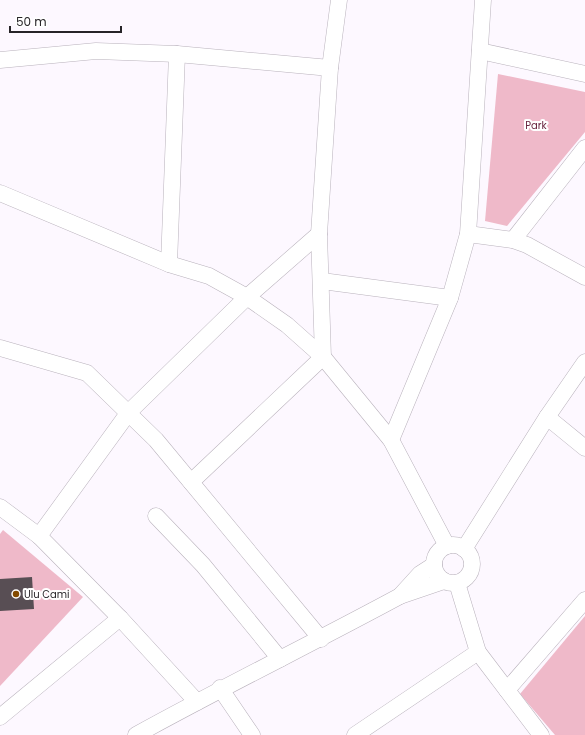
<svg xmlns="http://www.w3.org/2000/svg" width="585" height="735" font-family="Poppins,sans-serif">
<style>
.green{fill:#efb9c9}
.building{fill:#584e54}
.lines{fill:none;stroke-linecap:round;stroke-linejoin:round}
.minor-casing{stroke:#b9b2bc;stroke-width:17}
.minor{stroke:#fff;stroke-width:16}
.poi-dot{fill:#834a00;stroke:#fff;stroke-width:1.5}
.labels{text-anchor:middle;dominant-baseline:central;stroke-width:4;stroke-linejoin:round;paint-order:stroke}
.park-label{font-size:10px;fill:#68233e;stroke:#fff}
.poi-label{font-size:10px;fill:#272428;stroke:#fff;text-anchor:start}
</style>
<rect width="100%" height="100%" fill="#fdf8ff"/>
<g class="green">
<polygon points="498,74 585,92 585,132 507,226 485,221"/>
<polygon points="3,530 83,597 0,686 0,534"/>
<polygon points="585,616 585,735 555,735 520,694"/>
</g>
<polygon class="building" points="32,577 34,609 0,611 0,579"/>
<g class="lines">
<defs>
<g id="minor">
<polyline points="480,51 585,74"/>
<polyline points="0,60 96,51 177,54 330,68"/>
<polyline points="0,193 169,264 209,276 247,297 287,325 323,357 391,440 447,546"/>
<polyline points="468,234 513,240 527,245 585,277"/>
<polyline points="513,240 585,148"/>
<polyline points="169,264 177,54"/>
<polyline points="322,281 450,298"/>
<polyline points="0,348 87,373 156,440 321,639"/>
<polyline points="547,417 585,448"/>
<polyline points="391,440 450,298 468,234 483,0"/>
<polyline points="191,482 323,357 319,234 330,68 339,0"/>
<polyline points="0,507 39,536 120,618 197,702"/>
<polyline points="156,516 203,565 280,659"/>
<polyline points="39,536 129,412 247,297 319,234"/>
<circle cx="453" cy="564" r="19"/>
<polyline points="464,549 547,417 585,362"/>
<polyline points="434,565 420,574 400,596 444,581"/>
<polyline points="457,583 478,652 541,735"/>
<polyline points="220,688 252,735"/>
<polyline points="507,690 585,600"/>
<polyline points="0,717 120,618"/>
<path d="M136,735C223,687 313,643 400,596"/>
<polyline points="355,735 478,652"/>
</g>
</defs>
<use href="#minor" class="minor-casing"/>
<use href="#minor" class="minor"/>
</g>
<circle class="poi-dot" cx="16" cy="594" r="4"/>
<g class="labels">
<g class="park-label">
<text x="536" y="125">Park</text>
</g>
<g class="poi-label">
<text x="24" y="594">Ulu Cami</text>
</g>
</g>
<path d="M10 26v6h111v-6" fill="none" stroke="#272428" stroke-width="2"/>
<text x="16" y="26" font-size="12" fill="#272428" stroke="#ffffff" stroke-width="3" paint-order="stroke">50 m</text>
</svg>
